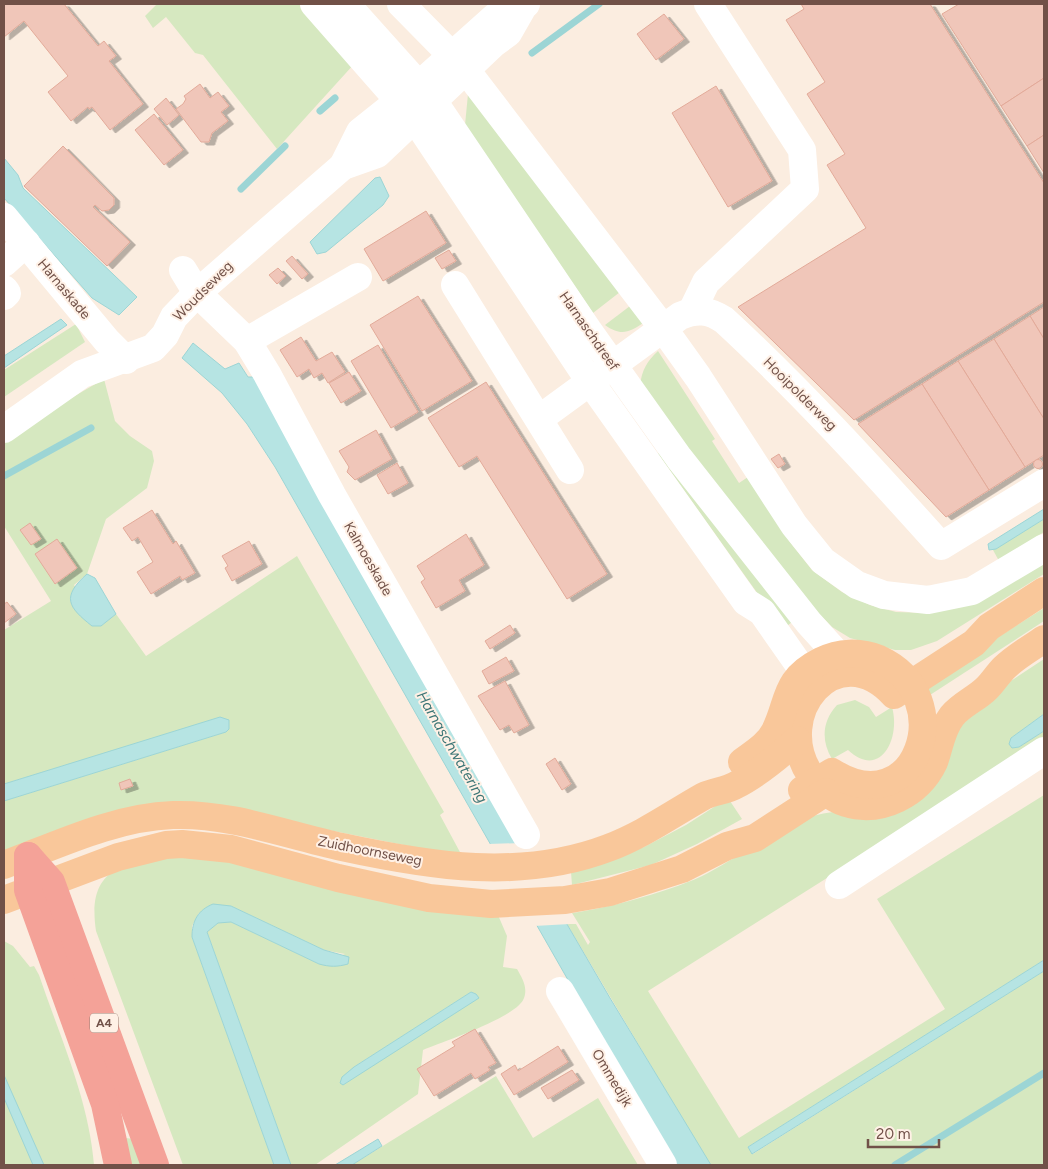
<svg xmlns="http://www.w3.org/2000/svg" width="1048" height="1169" font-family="Figtree,sans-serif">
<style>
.green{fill:#d6e8c0;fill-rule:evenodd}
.water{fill:#b6e4e3;stroke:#9cd5d5}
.pier{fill:#fbede0}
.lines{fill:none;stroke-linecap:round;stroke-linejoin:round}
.stream{stroke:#9cd5d5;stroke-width:7}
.building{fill:#f0c6b9;stroke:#e2aa99;filter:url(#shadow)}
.minor{stroke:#fff;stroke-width:28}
.major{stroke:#f9c79a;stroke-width:28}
.highway{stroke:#f4a298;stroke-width:28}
.labels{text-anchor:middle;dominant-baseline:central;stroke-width:4;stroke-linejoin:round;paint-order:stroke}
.shield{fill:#fff1e6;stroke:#9c8177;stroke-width:1}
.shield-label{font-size:12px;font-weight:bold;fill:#715148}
.street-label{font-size:14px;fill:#715148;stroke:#fff1e6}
.water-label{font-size:15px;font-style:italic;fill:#3d7676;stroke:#fff1e6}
</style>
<defs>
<filter id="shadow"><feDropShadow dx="5.5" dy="3" stdDeviation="0" flood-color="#0004"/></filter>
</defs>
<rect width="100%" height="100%" fill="#fbede0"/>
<g class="green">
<polygon points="157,4 299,4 355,63 277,149 203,55 195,53 166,17 153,28 145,16"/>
<polygon points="468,94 620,292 593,313 465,125"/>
<path d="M630,306L643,323C629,333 620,336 605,325Z"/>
<polygon points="76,324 85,342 4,397 4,370"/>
<path d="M658,351L715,439L712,441L739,483L748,477L790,542L812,570L842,592L870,605L896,612L927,613L1044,561V574L937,641L911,650H895L850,638L832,627L794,588L640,385C642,370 647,361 658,351Z"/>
<polygon points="104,379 115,421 130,436 152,451 154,461 147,488 106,519 87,574 74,585 101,626 116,614 146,656 297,556 444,812 440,815 461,854 439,852 222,809 4,856 4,801 226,732 97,756 4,784 4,630 51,601 4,526 4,437"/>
<polygon points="663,448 796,619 783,629 658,454"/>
<polygon points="1044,519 1044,532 999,561 993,550"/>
<polygon points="1044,608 1044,621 930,695 924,684"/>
<path d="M1044,659V714L1011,738L1019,747L1044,731V741L648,991L739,1138L945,1009L877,899L1044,795V960L748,1147L753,1154L1044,971V1165H710L567,924H576L588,945L590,942L572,913C608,908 676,890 708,873C749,852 785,817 833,812L958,725L979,702Z"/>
<path d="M855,700L869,707L876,717L892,707C901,739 880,780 848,750L832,759C821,741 822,721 837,705Z"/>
<polygon points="728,798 742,819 697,844 651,865 572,885 571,872 644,847 686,825"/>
<path d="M179,851L498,915L507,936L503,967L517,969C522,978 528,987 524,998C518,1017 442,1042 423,1050L418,1094L315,1165H291L207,932L218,923L231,922L319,964L345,954L324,950L231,906L199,913L192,926V937L274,1165H183L96,931C86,864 127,864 179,851ZM471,992L476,994L343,1085L354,1067Z"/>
<path d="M4,941L13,946L30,967L34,966L39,975C60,1037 89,1100 94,1165H4Z"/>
<polygon points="496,1076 533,1138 598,1098 638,1165 352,1165"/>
<polygon points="126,1138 140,1140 150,1165 128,1165"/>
</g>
<g class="water">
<polygon points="4,158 18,175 23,188 137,297 119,315 92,298 4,198"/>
<polygon points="380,177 389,196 383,205 326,252 317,254 310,242 375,178"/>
<polygon points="61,319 67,325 4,368 4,356"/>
<polygon points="193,343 225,369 239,363 248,377 254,377 459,739 610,998 711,1165 677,1165 620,1071 275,467 247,424 222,393 182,358"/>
<polygon points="1044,509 1044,519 996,549 989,550 988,544"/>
<path d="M87,574L95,578L116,614L101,626H92C68,607 61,597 87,574Z"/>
<polygon points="1044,714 1044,731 1019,747 1012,748 1009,744 1011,738"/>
<polygon points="220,717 229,720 229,729 226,732 4,801 4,784"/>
<path d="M213,904L231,906L324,950L349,957L348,964C337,967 330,967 319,964L231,922L218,923L207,932L291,1165H274L192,937C192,921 198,910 213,904Z"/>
<polygon points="1044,960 1044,971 752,1154 748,1147"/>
<polygon points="471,992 476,994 479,998 343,1085 340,1083 342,1077 354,1067"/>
<polygon points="4,1075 44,1165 33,1165 4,1098"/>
<polygon points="378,1139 382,1146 352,1165 335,1165"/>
</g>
<polygon class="pier" points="522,843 570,924 534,926 488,844"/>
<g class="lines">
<g class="stream">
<polyline points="532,53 599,4"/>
<polyline points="320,111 335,98"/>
<polyline points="241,189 285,146"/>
<polyline points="4,476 91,428"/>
<polyline points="895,1165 1044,1073"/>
</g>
</g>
<g class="building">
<polygon points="4,4 64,4 98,46 104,41 116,56 109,61 143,104 110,130 92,107 89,109 88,107 71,121 48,92 68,76 24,21 4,37"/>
<polygon points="801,4 930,4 1044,183 1044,302 854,420 738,307 866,228 827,165 845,154 807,94 825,82 786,20 804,9"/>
<polygon points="959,4 1044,4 1044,78 1001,106 942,14"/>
<polygon points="664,14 684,39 656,60 637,34"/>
<polygon points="1044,78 1044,135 1027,146 1001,106"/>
<polygon points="200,84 210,98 218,92 229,106 221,112 228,121 212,133 209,142 201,142 176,109 183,104 186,99 184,96"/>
<polygon points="716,86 772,181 728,207 672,113"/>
<polygon points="166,98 179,115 167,125 154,109"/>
<polygon points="154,114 183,150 164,165 135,130"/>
<polygon points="1044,135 1044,173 1027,146"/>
<polygon points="63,146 114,198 114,205 109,210 102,211 95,205 93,207 130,242 107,266 24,186"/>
<polygon points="426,211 446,243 383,281 364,249"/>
<polygon points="449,250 456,261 442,269 435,258"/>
<polygon points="292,256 308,274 302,279 286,261"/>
<polygon points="278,268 286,276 277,284 269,275"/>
<polygon points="418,296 472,381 422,411 370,325"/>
<polygon points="1044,307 1044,339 1030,316"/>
<polygon points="1030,316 1044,339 1044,419 994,339"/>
<polygon points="301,337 316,361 332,352 345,372 328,383 322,373 314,378 309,369 297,377 280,350"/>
<polygon points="994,339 1044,419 1044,455 1025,467 958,361"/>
<polygon points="378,345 418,412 391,428 351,361"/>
<polygon points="958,361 1025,467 989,490 922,384"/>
<polygon points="349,372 361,391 341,403 329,383"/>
<polygon points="486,382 607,574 567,599 477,456 459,467 428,418"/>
<polygon points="922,384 989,490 946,517 858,424"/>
<polygon points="376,430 392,459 355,480 347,472 349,467 339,451"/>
<polygon points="779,454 785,464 778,468 771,459"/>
<circle cx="1038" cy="464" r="4.5"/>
<polygon points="397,463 408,483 388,494 377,475"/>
<polygon points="152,510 173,544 176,541 195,573 182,580 180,576 151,594 137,572 153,562 138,537 132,541 123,528"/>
<polygon points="30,523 41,539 31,545 20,530"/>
<polygon points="466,534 484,565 459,580 465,591 436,608 421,582 425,579 417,566"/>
<polygon points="57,539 77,568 55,584 35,554"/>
<polygon points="249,541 262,564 232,581 225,568 228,566 222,556"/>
<polygon points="7,602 16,614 4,623 4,604"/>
<polygon points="510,625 515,633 490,649 485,641"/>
<polygon points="506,657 514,671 489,684 482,671"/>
<polygon points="505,681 529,725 514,733 509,725 500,730 478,696"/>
<polygon points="555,758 571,784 562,790 546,764"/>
<polygon points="130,779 133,786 121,790 119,783"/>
<polygon points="475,1029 496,1063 488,1067 490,1070 475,1079 471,1073 434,1096 417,1069 455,1046 452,1042"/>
<polygon points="558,1046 568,1062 514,1095 501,1074 515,1065 518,1071"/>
<polygon points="572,1070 579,1080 548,1099 541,1088"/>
</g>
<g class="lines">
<g class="minor">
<polyline points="314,4 415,119 591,383 746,602 762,612 804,672"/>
<polyline points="346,4 434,102 588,330 679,458 809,623 838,655"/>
<polyline points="401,4 466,70 663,328 698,377 794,525 823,561 857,585 884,595 928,600 972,591 1044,548"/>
<polyline points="343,166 360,132 419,85 495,17 526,4"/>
<polyline points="4,217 107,341 126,360"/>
<polyline points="4,263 26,243"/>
<polyline points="183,270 197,293 247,341 267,374 332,495 526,835"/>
<polyline points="455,285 570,470"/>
<polyline points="4,289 7,293 4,296"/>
<polyline points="692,311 706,282 805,189 802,150 708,4"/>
<polyline points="247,341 358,277"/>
<path d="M539,419L680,316C697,309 709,310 724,320C801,391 871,468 941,546L1044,483"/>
<polyline points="4,429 82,374 153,348 165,335 174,317 197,293 343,166 377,154 493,44 508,33 524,5"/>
<polyline points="839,885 1044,751"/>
<polyline points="560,991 663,1165"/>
</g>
<g class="major">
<path d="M1044,591L989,627L974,643L894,695C837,633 769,714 811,776C819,787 832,799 846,803C881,814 919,794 934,762C940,746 941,730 952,716C962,704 976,699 987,688C993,682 998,674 1004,668C1015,657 1031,648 1044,639"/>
<path d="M742,762C754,753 768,745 775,731C790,701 783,680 821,661C839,652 860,651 879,659C961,696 917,826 832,772L802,790"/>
<path d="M4,865C57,845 115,817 173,815C231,813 286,835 342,847C430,866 521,881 608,848C643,835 672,814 704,796C714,791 726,791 736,785C758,774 778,757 797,740"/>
<polyline points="4,900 118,857 166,845 182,844 231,849 338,878 429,898 491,904 565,900 610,892 682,869 727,846 755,838 826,792"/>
</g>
<g class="highway">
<polyline points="28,856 51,882 155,1165"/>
<polyline points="28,856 28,890 105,1104 118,1165"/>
</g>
</g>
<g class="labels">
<rect class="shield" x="90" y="1013.5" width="28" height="19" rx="4"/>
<g class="shield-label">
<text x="104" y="1023">A4</text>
</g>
<g class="street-label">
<text transform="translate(64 289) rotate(50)">Harnaskade</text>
<text transform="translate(203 291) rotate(-45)">Woudseweg</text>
<text transform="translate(589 331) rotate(55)">Harnaschdreef</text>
<text transform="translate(800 394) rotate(45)">Hooipolderweg</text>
<text transform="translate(368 559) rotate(60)">Kalmoeskade</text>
<text transform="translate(370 851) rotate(11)">Zuidhoornseweg</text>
<text transform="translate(612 1078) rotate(59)">Ommedijk</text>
</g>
<g class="water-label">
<text transform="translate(452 747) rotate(60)">Harnaschwatering</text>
</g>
</g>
<rect width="1048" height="1169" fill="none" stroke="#715148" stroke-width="10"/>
<path d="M868 1139v8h71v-8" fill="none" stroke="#715148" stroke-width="2.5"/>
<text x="876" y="1139" font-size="15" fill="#715148" stroke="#fff1e6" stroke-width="4" paint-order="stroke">20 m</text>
</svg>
